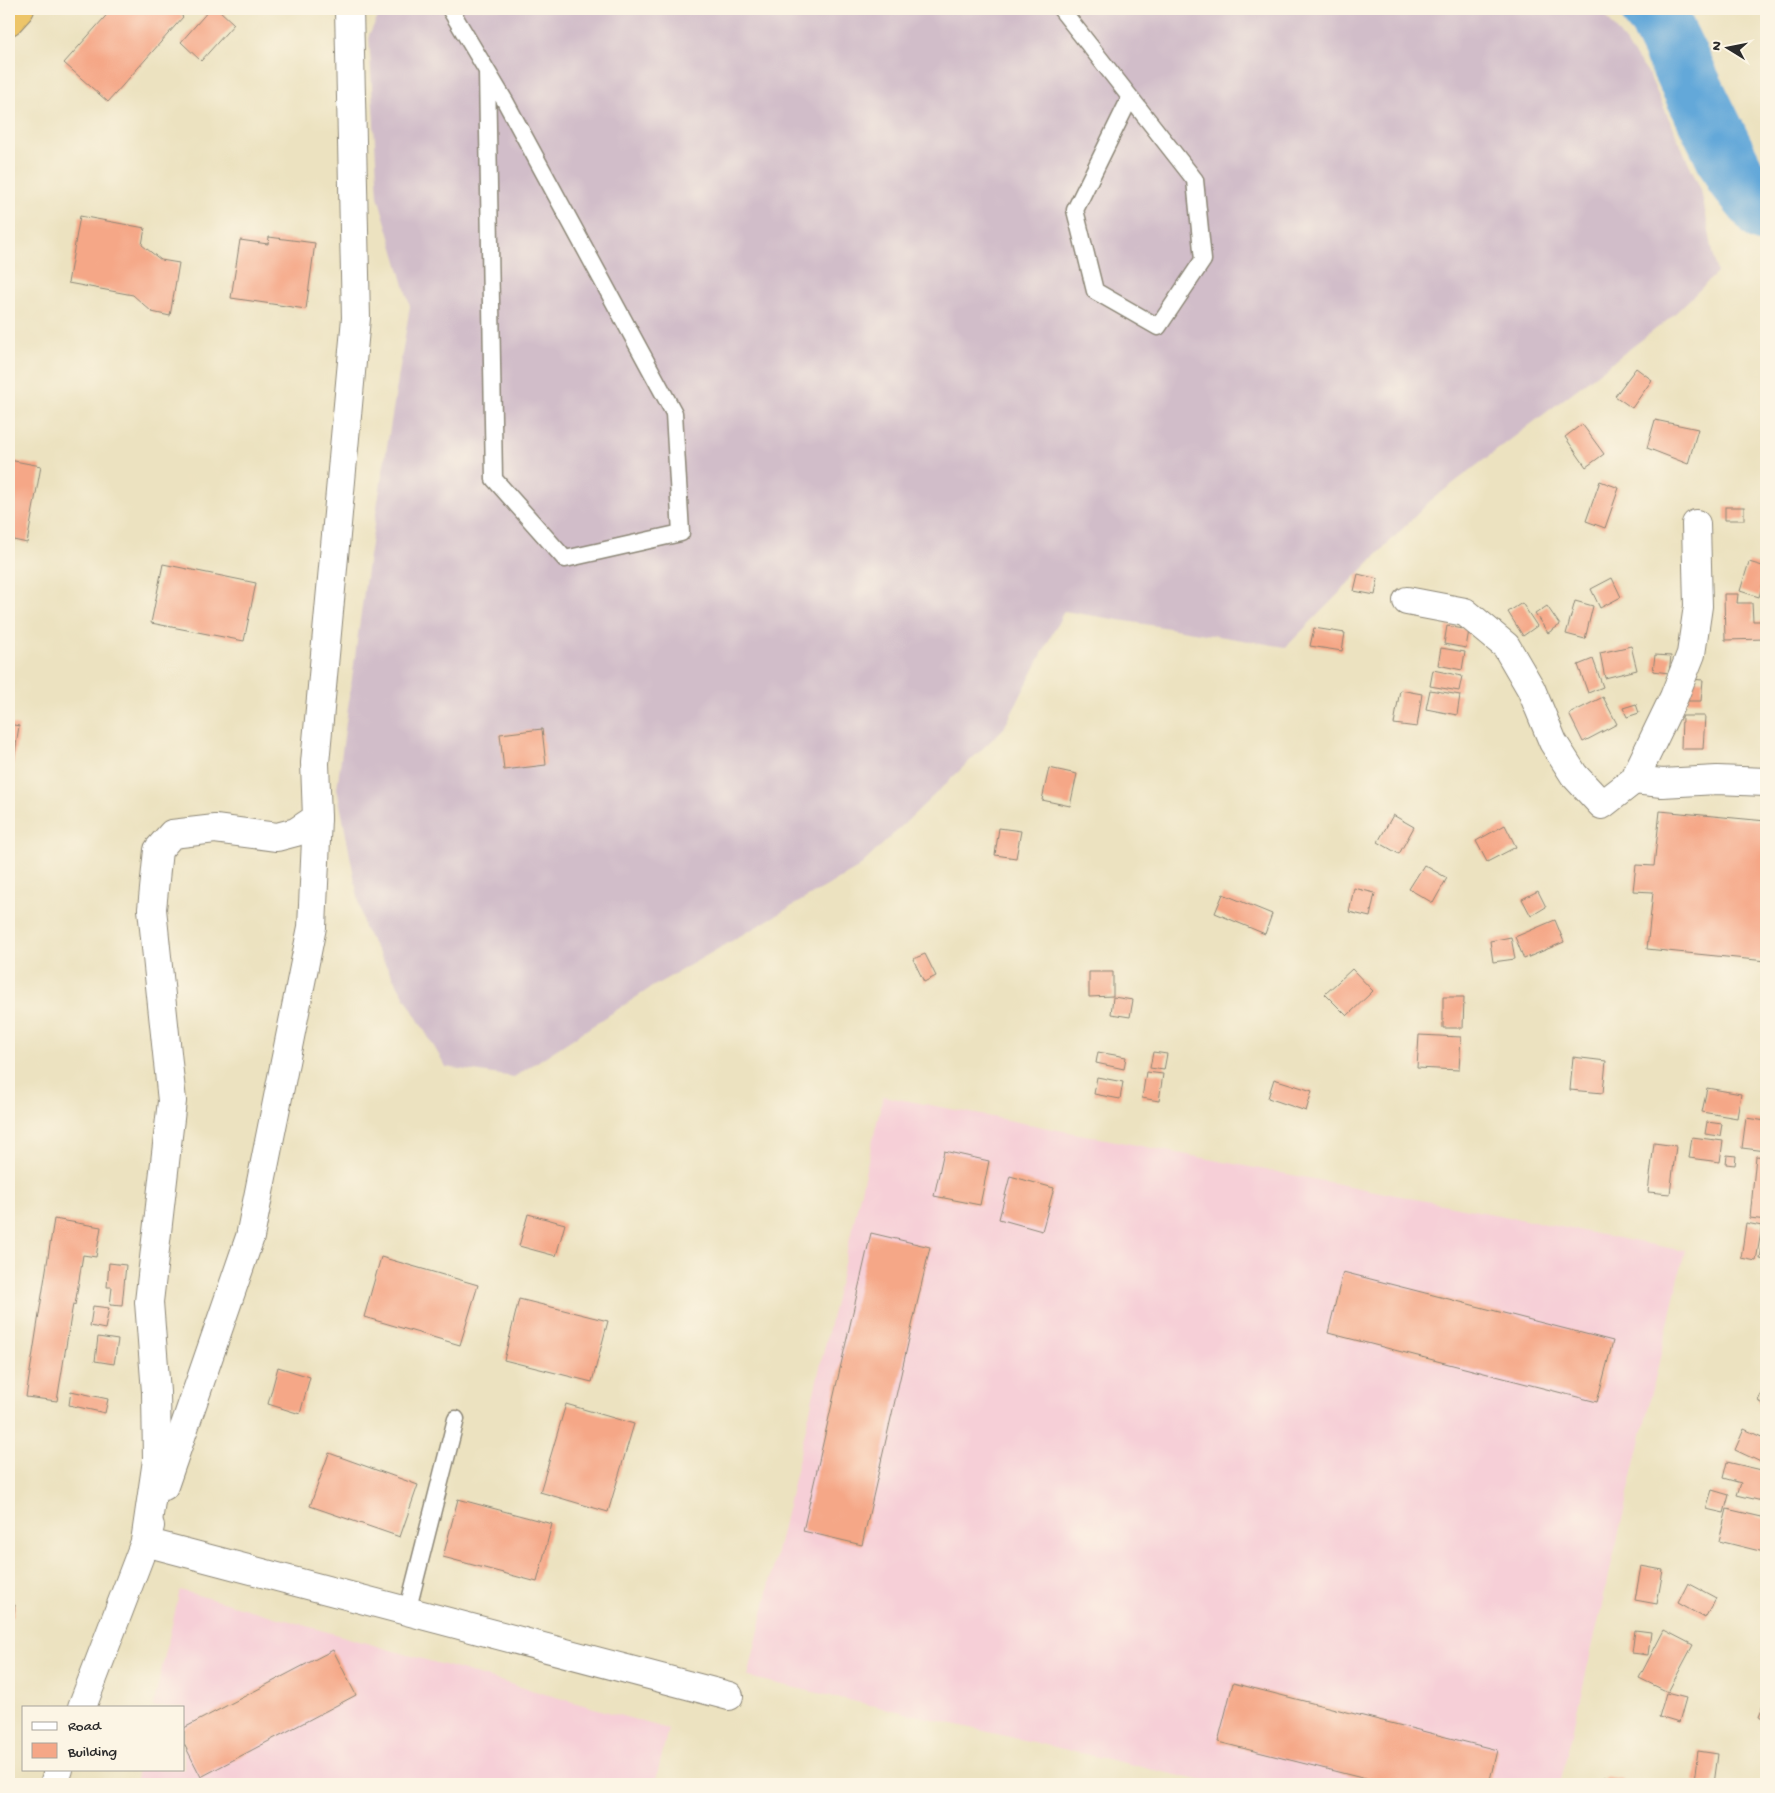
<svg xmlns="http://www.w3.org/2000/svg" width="1775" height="1793" font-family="'Gochi Hand',sans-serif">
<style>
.built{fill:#f6cfd7}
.industrial{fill:#d1bdc9}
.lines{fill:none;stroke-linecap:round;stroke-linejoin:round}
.river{stroke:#64a8d9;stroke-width:61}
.building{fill:#f5a787}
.lane-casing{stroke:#8c8676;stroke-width:19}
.street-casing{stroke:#8c8676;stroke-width:30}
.highway-casing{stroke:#8c8676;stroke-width:30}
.lane{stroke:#fff;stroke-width:16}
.street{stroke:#fff;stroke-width:28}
.highway{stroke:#edc569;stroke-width:28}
</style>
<rect width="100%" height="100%" fill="#fcf5e5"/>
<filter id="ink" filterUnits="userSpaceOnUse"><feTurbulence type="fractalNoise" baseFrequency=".02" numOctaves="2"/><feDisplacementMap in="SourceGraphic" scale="10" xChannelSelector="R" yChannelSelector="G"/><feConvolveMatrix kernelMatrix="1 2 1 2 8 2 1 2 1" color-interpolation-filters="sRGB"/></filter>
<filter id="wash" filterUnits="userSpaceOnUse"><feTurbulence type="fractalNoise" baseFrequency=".0096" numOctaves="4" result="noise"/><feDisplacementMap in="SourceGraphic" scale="20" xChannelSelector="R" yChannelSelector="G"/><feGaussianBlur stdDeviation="1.12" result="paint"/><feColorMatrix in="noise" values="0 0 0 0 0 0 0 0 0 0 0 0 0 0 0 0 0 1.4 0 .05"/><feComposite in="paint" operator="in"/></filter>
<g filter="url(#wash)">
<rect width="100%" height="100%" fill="#ece2c0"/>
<g class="built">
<polygon points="883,1096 1685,1251 1560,1784 1216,1784 748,1677"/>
<polygon points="180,1590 668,1729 655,1784 135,1784 138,1769 184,1769 184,1707 153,1707"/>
</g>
<polygon class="industrial" points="382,9 1601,9 1649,75 1701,190 1717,273 1669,319 1430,501 1286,647 1064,611 1004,728 858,868 652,987 514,1077 446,1067 364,928 337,788 368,562 410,306 378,196 369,35"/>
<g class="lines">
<polyline class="river" points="1651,9 1658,17 1736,177 1766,213"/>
</g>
<g id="blocks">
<g class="building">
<polygon points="112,9 174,9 183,17 108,102 64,63"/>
<polygon points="210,9 218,9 234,24 201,61 181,42"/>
<polygon points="80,216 145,228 142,245 161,260 179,263 170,316 152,312 133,295 68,283"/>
<polygon points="269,237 315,243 306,309 231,298 240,240 268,244"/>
<polygon points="1636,368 1652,380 1632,408 1615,396"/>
<polygon points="1655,420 1698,429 1688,464 1647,448"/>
<polygon points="1582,424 1604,454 1586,467 1565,437"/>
<polygon points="9,460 41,466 27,543 9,539"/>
<polygon points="1600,481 1619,488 1605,528 1586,521"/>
<rect x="1725" y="507" width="19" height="13"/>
<polygon points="1749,562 1766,567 1766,573 1759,597 1740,591"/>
<polygon points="163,564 256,583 244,641 151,623"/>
<polygon points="1358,574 1378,579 1375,595 1354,591"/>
<polygon points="1612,578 1621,597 1600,608 1591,589"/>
<polygon points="1724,594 1738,594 1737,603 1752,603 1753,621 1766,621 1766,639 1725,640"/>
<polygon points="1575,601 1593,606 1585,639 1566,634"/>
<polygon points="1522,603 1537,626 1523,636 1508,612"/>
<polygon points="1547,606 1560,625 1548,633 1535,614"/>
<polygon points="1447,626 1469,630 1466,648 1444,644"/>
<polygon points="1314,628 1345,633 1342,651 1310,646"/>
<polygon points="1631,646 1637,670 1605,678 1600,653"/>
<polygon points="1441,648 1465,652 1462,670 1438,665"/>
<polygon points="1655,655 1671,656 1669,673 1653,671"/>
<polygon points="1593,659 1603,687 1588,693 1578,665"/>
<polygon points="1433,670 1462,676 1459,691 1430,686"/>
<polygon points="1689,679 1703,680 1701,701 1687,701"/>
<polygon points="1400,690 1422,694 1417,727 1394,724"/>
<polygon points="1430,690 1460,695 1457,715 1426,709"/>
<polygon points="1603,697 1617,724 1583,742 1569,714"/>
<polygon points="1636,704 1639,713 1627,717 1623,708"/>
<polygon points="1682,716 1705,716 1703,749 1681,749"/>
<polygon points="9,724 19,726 12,772 9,771"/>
<polygon points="542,729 546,765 504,770 500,734"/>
<polygon points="1049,768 1077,774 1070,806 1042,800"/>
<polygon points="1660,811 1766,821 1766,961 1647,949 1653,892 1633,891 1636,865 1654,866"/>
<polygon points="1393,815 1414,827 1399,854 1378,842"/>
<polygon points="1505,825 1516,847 1487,862 1476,841"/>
<polygon points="999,828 1021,831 1016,858 995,855"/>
<polygon points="1424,865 1447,878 1433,903 1409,889"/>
<polygon points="1354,888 1375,893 1370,917 1349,912"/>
<polygon points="1538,891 1546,907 1531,916 1522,899"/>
<polygon points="1223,894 1272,914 1265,934 1215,913"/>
<polygon points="1555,920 1564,942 1524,959 1515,937"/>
<polygon points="1511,937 1515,959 1493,962 1490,941"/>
<polygon points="925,954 936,976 924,982 913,959"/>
<polygon points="1352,969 1373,991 1347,1016 1325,994"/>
<polygon points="1089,972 1113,972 1113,996 1089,997"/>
<polygon points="1113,997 1133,1000 1130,1017 1111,1014"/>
<polygon points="1443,997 1464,997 1463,1028 1443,1028"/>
<polygon points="1419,1035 1461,1037 1459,1070 1417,1068"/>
<polygon points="1098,1052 1126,1057 1124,1069 1096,1063"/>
<polygon points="1153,1052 1167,1054 1164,1070 1150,1068"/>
<polygon points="1573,1057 1606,1061 1603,1093 1570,1090"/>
<polygon points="1146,1072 1163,1074 1159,1101 1142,1098"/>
<polygon points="1097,1077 1123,1082 1120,1099 1094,1094"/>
<polygon points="1274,1079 1312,1091 1306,1111 1268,1098"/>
<polygon points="1707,1088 1741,1094 1737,1118 1702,1112"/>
<polygon points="1746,1118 1766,1121 1766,1151 1742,1148"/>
<polygon points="1707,1122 1722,1124 1720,1136 1705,1134"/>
<polygon points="1692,1137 1723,1141 1720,1162 1689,1158"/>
<polygon points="1654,1143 1676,1146 1670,1194 1648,1192"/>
<polygon points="944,1151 989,1161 980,1205 934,1196"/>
<polygon points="1727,1155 1736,1156 1735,1165 1726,1164"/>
<polygon points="1756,1156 1766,1157 1766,1220 1750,1218"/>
<polygon points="1010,1176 1054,1188 1042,1231 999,1219"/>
<polygon points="528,1214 565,1224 556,1256 519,1246"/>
<polygon points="54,1219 101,1227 96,1257 83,1255 75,1305 73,1304 57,1401 26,1397"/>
<polygon points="1746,1223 1762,1226 1756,1261 1741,1258"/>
<polygon points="1765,1228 1766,1229 1766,1260 1760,1259"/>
<polygon points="871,1233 930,1247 862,1545 803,1531"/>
<polygon points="381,1257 478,1285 460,1345 364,1317"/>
<polygon points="109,1263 126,1265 122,1306 110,1305 112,1287 107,1287"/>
<polygon points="1343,1272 1613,1341 1597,1402 1328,1333"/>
<polygon points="519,1299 608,1321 592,1382 504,1360"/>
<polygon points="93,1306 109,1308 105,1329 90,1326"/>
<polygon points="98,1337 118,1340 114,1364 95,1361"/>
<polygon points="278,1367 310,1377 300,1414 268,1404"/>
<polygon points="1766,1382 1766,1405 1758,1401"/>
<polygon points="71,1391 108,1399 105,1413 69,1405"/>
<polygon points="566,1404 634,1424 608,1512 540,1492"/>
<polygon points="1744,1429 1766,1439 1766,1460 1765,1464 1735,1450"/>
<polygon points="329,1453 418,1485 400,1537 310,1506"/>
<polygon points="1727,1462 1766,1471 1766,1502 1737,1495 1741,1483 1723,1478"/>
<polygon points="1712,1490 1729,1495 1724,1513 1706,1509"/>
<polygon points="458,1499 552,1524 537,1582 443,1557"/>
<polygon points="1727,1509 1766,1518 1766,1541 1764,1552 1719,1541"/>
<polygon points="1641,1566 1663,1570 1657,1604 1635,1600"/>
<polygon points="1688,1583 1716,1598 1705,1618 1678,1603"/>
<polygon points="9,1603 15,1605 13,1617 9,1616"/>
<polygon points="1635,1630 1651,1632 1648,1655 1632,1653"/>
<polygon points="1664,1630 1693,1645 1668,1692 1639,1678"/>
<polygon points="333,1650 356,1695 201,1777 184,1744 184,1728"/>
<polygon points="1233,1683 1497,1750 1489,1784 1386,1784 1218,1742"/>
<polygon points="1666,1693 1686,1698 1679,1723 1659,1717"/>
<polygon points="1765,1699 1766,1700 1766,1720 1758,1717"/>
<polygon points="1698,1751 1718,1754 1714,1784 1694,1781"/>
<polygon points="1604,1777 1623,1780 1623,1784 1603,1784"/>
</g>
</g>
</g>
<g filter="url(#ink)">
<use href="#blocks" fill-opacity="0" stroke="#8c8676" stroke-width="1"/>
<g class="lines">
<defs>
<g id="lane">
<polyline points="450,9 505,101 674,413 681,533 565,559 494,479 487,71"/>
<polyline points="1061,9 1195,180 1203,260 1158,327 1095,291 1075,210 1130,98"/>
<polyline points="407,1612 456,1419"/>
</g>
<g id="street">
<polyline points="1407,601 1465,612 1506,646 1531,689 1553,742 1574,775 1602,805 1634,780 1674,697 1691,654 1698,606 1696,524"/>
<polyline points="1634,780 1662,783 1717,780 1766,782"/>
<polyline points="164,1486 250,1237 312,927 317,818"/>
<polyline points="150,1526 145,1542 729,1696"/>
<polyline points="82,1707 145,1542 157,1460 156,1392 149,1302 172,1101 152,909 158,850 172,834 215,829 277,837 296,832 317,818 315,763 356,318 349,9"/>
<polyline points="54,1784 59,1769"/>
</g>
<polyline id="highway" points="9,21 20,9"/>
</defs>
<use href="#lane" class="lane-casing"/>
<use href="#street" class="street-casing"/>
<use href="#highway" class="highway-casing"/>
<use href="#lane" class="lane"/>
<use href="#street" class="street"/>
<use href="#highway" class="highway"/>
</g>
</g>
<rect width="1775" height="1793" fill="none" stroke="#fcf5e5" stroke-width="30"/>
<rect x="22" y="1706" width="162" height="65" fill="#fcf5e5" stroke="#a8a49b"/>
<rect x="32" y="1722" width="25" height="8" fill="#ffffff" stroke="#a8a49b"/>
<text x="68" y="1730" font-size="15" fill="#2b2b2b">Road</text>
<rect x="32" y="1743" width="25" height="15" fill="#f5a787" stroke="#a8a49b"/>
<text x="68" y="1756" font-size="15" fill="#2b2b2b">Building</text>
<g transform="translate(1728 48) rotate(280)" stroke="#fcf5e5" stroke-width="4" paint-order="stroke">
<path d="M0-4L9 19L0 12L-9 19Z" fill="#2b2b2b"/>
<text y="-8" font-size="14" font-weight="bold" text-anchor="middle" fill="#2b2b2b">N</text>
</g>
</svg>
